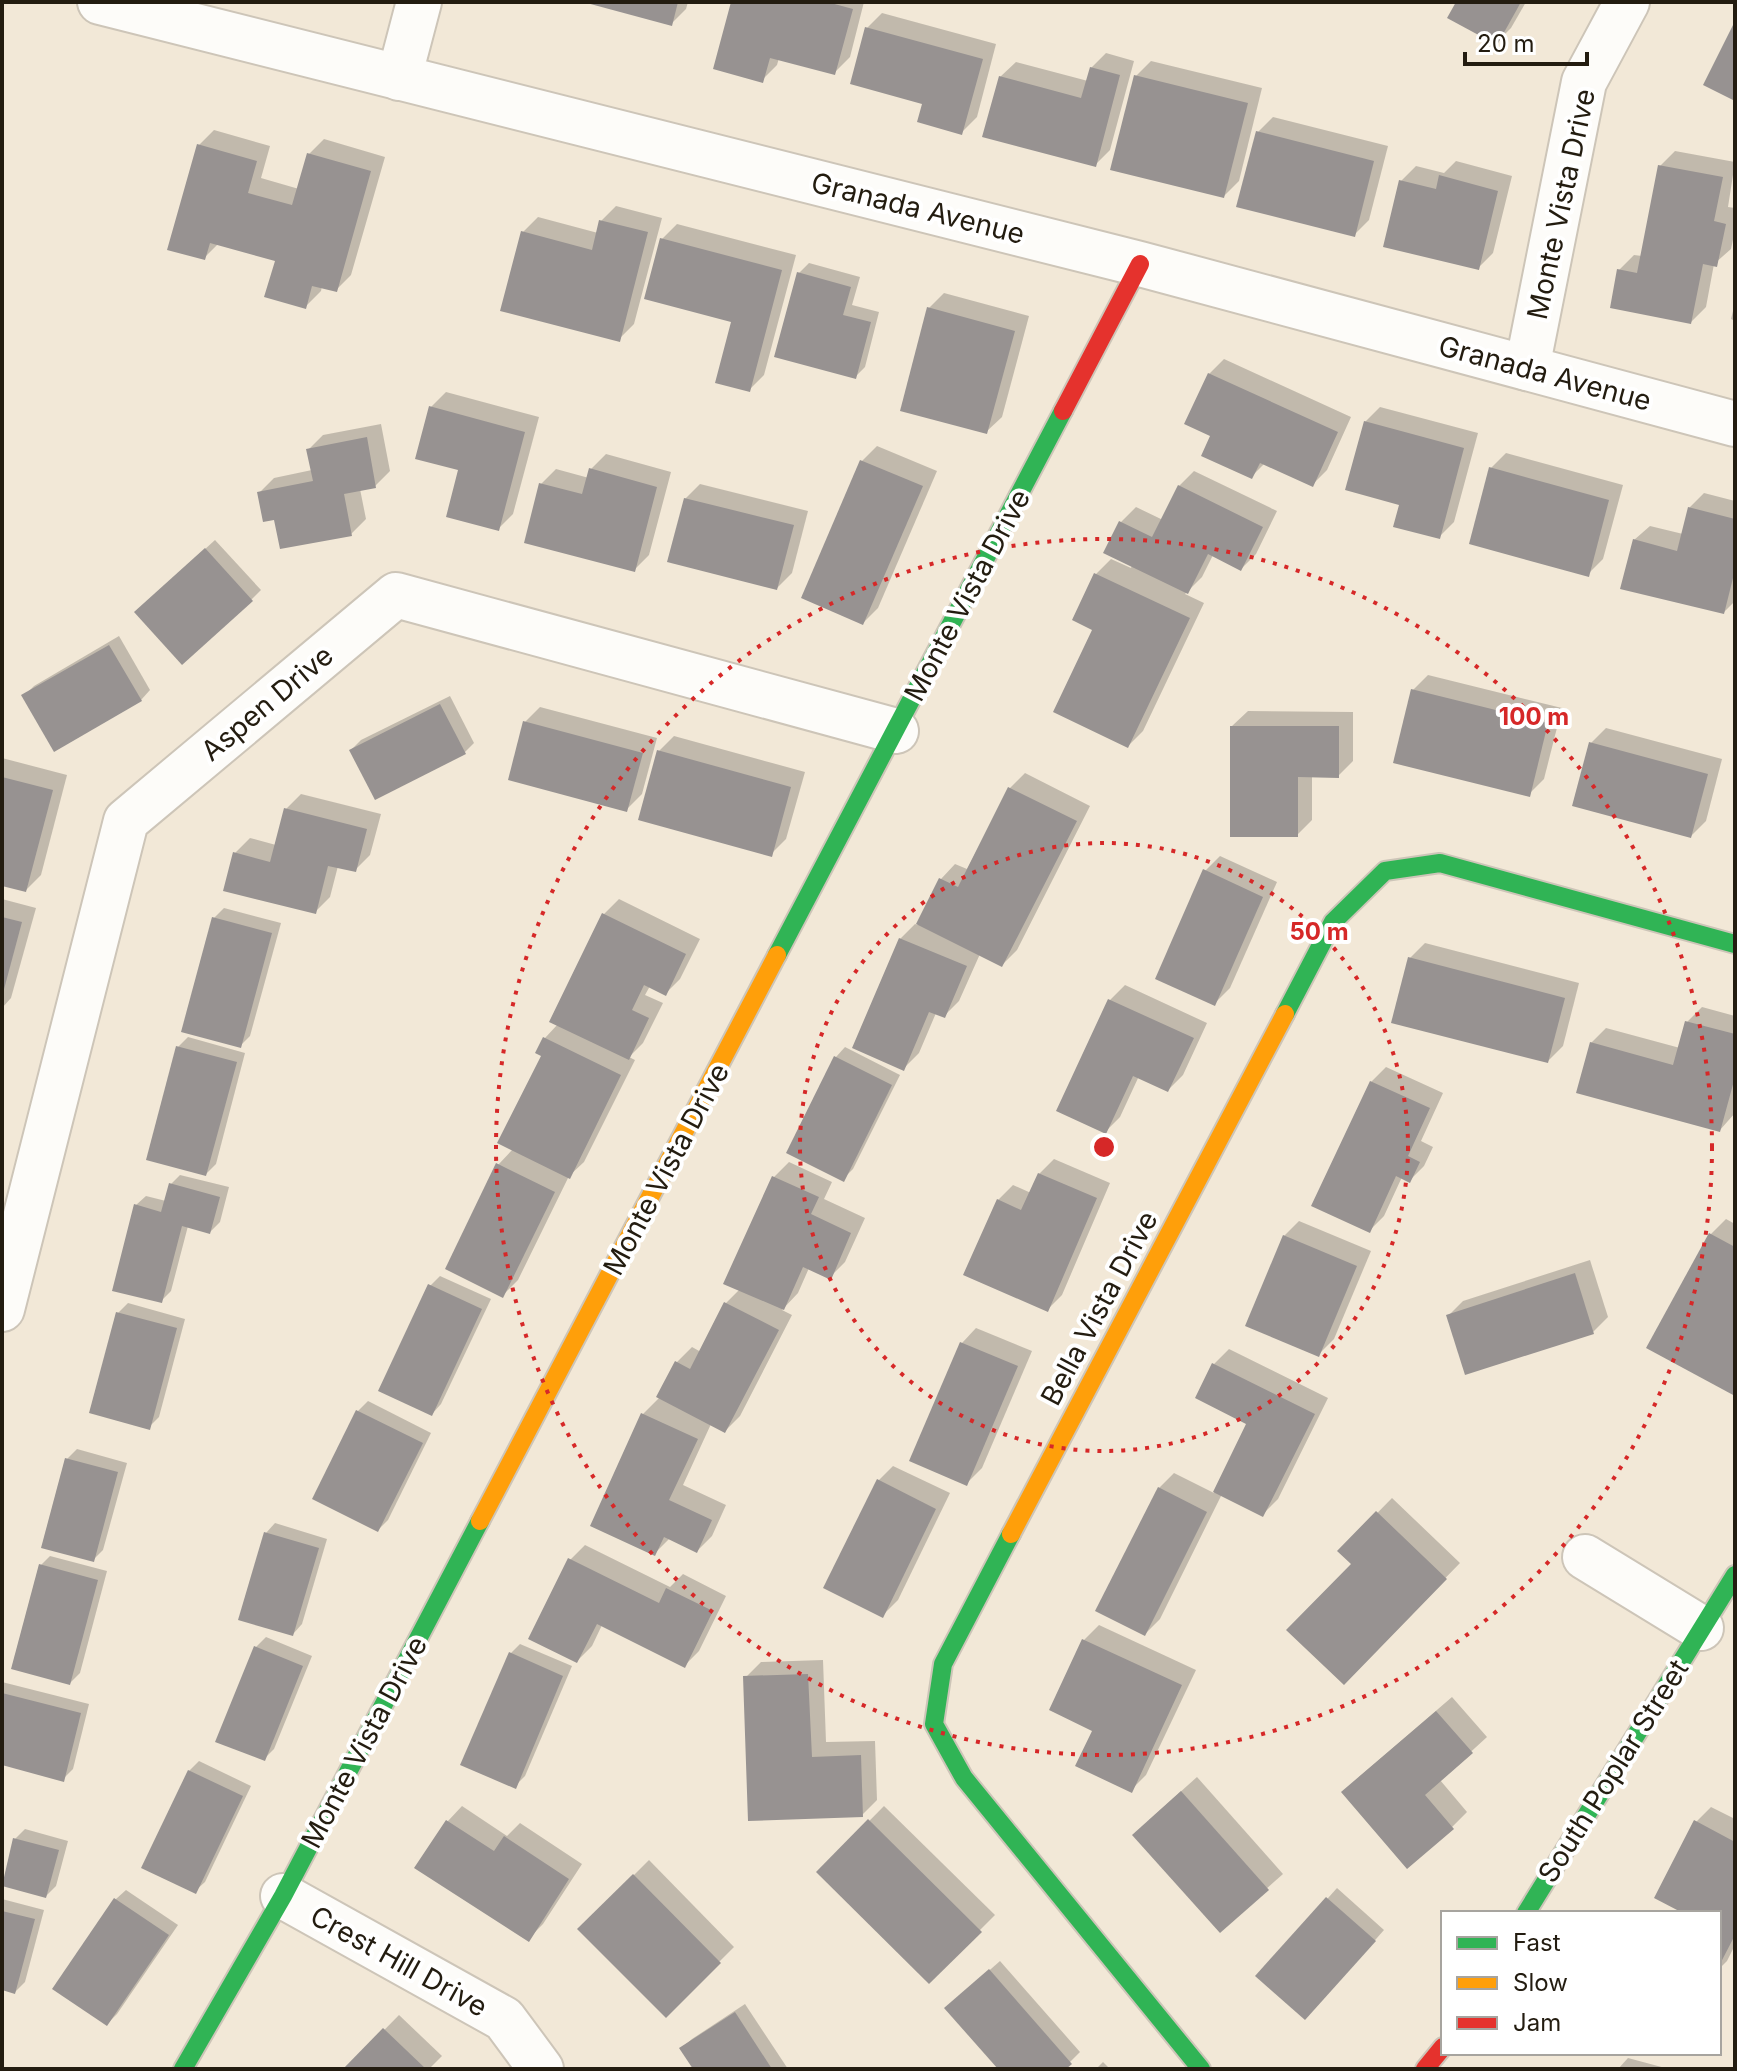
<svg xmlns="http://www.w3.org/2000/svg" width="1737" height="2071" font-family="Inter,sans-serif">
<style>
.shadow{fill:#0003}
.building{fill:#979291}
.lines{fill:none;stroke-linecap:round;stroke-linejoin:round}
.street-casing{stroke:#cdc5b8;stroke-width:48}
.fast-casing{stroke:#cdc5b8;stroke-width:22}
.slow-casing{stroke:#cdc5b8;stroke-width:22}
.jam-casing{stroke:#cdc5b8;stroke-width:22}
.street{stroke:#fdfcf9;stroke-width:44}
.fast{stroke:#30b455;stroke-width:18}
.slow{stroke:#ff9f0a;stroke-width:18}
.jam{stroke:#e5322d;stroke-width:18}
.ring{fill:none;stroke:#d62828;stroke-width:4;stroke-dasharray:4 8}
.labels{text-anchor:middle;dominant-baseline:central;stroke-width:8;stroke-linejoin:round;paint-order:stroke}
.street-label{font-size:28px;fill:#231c10;stroke:#fff}
.centre{fill:#d62828;stroke:#fff;stroke-width:4}
.ring-label{font-size:24px;text-anchor:middle;font-weight:bold;fill:#d62828;stroke:#fff;stroke-width:8;stroke-linejoin:round;paint-order:stroke}
</style>
<rect width="100%" height="100%" fill="#f2e8d7"/>
<g class="shadow">
<polygon points="586,2 688,2 686,9 671,24"/>
<polygon points="733,2 864,2 850,57 835,72 779,58 777,65 762,80"/>
<polygon points="1458,2 1526,2 1511,28 1496,43"/>
<polygon points="882,13 996,44 977,117 962,132 925,102 867,28"/>
<polygon points="1106,53 1134,61 1110,150 1095,165 1000,77 1016,62 1088,81 1091,68"/>
<polygon points="1151,61 1262,88 1239,181 1224,196 1136,76"/>
<polygon points="1273,117 1388,146 1369,220 1354,235 1258,132"/>
<polygon points="214,130 270,146 261,178 299,189 309,154 324,139 385,157 351,275 336,290 322,286 321,291 306,306 277,260 219,243 204,258 199,145"/>
<polygon points="1675,151 1735,162 1728,207 1735,208 1735,230 1731,249 1714,264 1706,307 1691,322 1619,270 1634,255 1642,256 1660,166"/>
<polygon points="1456,161 1512,176 1493,253 1478,268 1401,181 1416,166 1444,173"/>
<polygon points="616,206 662,218 634,324 619,339 523,232 538,217 598,233 601,221"/>
<polygon points="677,224 796,255 764,375 749,390 733,321 662,239"/>
<polygon points="809,263 860,277 852,305 879,312 865,367 855,377 799,273"/>
<polygon points="944,293 1029,316 1002,417 986,432 929,308"/>
<polygon points="1735,303 1735,321 1731,319"/>
<polygon points="1224,359 1351,417 1327,470 1312,485 1265,463 1252,476 1213,435 1209,374"/>
<polygon points="446,392 539,417 513,514 498,529 461,469 431,407"/>
<polygon points="1380,407 1478,433 1454,522 1439,537 1402,504 1365,422"/>
<polygon points="381,424 390,471 375,486 360,489 366,519 351,534 276,517 259,493 274,478 312,470 308,450 323,435"/>
<polygon points="877,446 937,471 878,608 863,623 862,461"/>
<polygon points="1506,453 1623,485 1603,559 1588,574 1491,468"/>
<polygon points="606,454 671,472 649,555 634,570 541,484 556,469 589,478 591,469"/>
<polygon points="1194,471 1277,511 1256,554 1241,569 1213,555 1202,577 1185,594 1204,603 1143,731 1128,746 1095,629 1096,574 1111,559 1131,568 1132,565 1121,522 1136,507 1163,520 1179,486"/>
<polygon points="700,484 808,511 792,573 777,588 685,499"/>
<polygon points="1704,493 1735,501 1735,601 1724,612 1634,540 1650,526 1683,534 1689,508"/>
<polygon points="215,540 261,590 251,600 146,603"/>
<polygon points="119,636 150,690 141,700 24,696 34,686"/>
<polygon points="1428,675 1562,708 1544,779 1529,794 1413,690"/>
<polygon points="450,696 474,743 464,753 351,750 361,740"/>
<polygon points="540,707 657,738 642,794 627,809 525,722"/>
<polygon points="1248,711 1353,712 1353,761 1338,776 1312,775 1312,820 1297,835 1232,726"/>
<polygon points="1606,728 1722,759 1706,821 1691,836 1591,743"/>
<polygon points="674,736 805,772 786,839 771,854 659,751"/>
<polygon points="2,758 67,775 41,875 26,890 2,884"/>
<polygon points="1025,773 1090,806 1017,950 1002,965 980,954 959,1001 944,1016 936,1013 919,1053 904,1068 900,939 915,924 918,925 941,879 955,864 967,869 1010,788"/>
<polygon points="301,794 381,814 370,855 355,870 338,866 330,897 315,912 235,853 250,838 276,845 286,809"/>
<polygon points="1220,856 1277,882 1230,988 1215,1003 1205,871"/>
<polygon points="2,899 36,908 11,998 2,1008"/>
<polygon points="619,899 700,939 680,979 665,994 650,986 645,995 663,1003 643,1043 629,1057 635,1060 584,1162 569,1176 518,1280 503,1295 498,1165 513,1149 544,1055 545,1038 558,1024 552,1021 604,914"/>
<polygon points="224,908 281,923 250,1036 240,1046 214,918"/>
<polygon points="1425,943 1579,983 1563,1046 1548,1061 1410,958"/>
<polygon points="1125,985 1207,1023 1183,1075 1168,1090 1139,1076 1120,1117 1105,1132 1059,1110 1110,1000"/>
<polygon points="1702,1007 1735,1016 1735,1113 1720,1130 1591,1043 1606,1028 1680,1048 1687,1022"/>
<polygon points="188,1037 245,1053 216,1164 206,1174 178,1047"/>
<polygon points="845,1047 900,1075 853,1169 843,1179 836,1057"/>
<polygon points="1386,1067 1443,1093 1421,1141 1433,1147 1424,1166 1409,1181 1402,1177 1384,1216 1369,1231 1371,1082"/>
<polygon points="1054,1159 1110,1183 1062,1295 1047,1310 998,1200 1013,1185 1031,1193 1039,1174"/>
<polygon points="789,1162 832,1182 824,1199 865,1218 845,1262 830,1277 809,1268 798,1293 782,1310 792,1315 740,1416 725,1431 711,1424 683,1485 726,1505 712,1536 697,1551 670,1538 655,1553 643,1414 660,1397 677,1362 692,1347 701,1352 726,1303 740,1289 774,1177"/>
<polygon points="180,1175 229,1187 220,1222 210,1232 188,1226 171,1291 161,1301 136,1205 146,1196 166,1201 171,1184"/>
<polygon points="1726,1219 1735,1224 1735,1394 1711,1234"/>
<polygon points="1299,1221 1371,1251 1334,1339 1319,1354 1284,1236"/>
<polygon points="1590,1260 1608,1317 1593,1332 1448,1316 1463,1301"/>
<polygon points="440,1276 491,1299 441,1404 432,1414 430,1286"/>
<polygon points="128,1303 185,1319 159,1417 149,1427 118,1313"/>
<polygon points="976,1328 1032,1351 982,1468 967,1483 962,1343"/>
<polygon points="1229,1349 1328,1398 1278,1499 1263,1514 1222,1494 1160,1619 1145,1634 1159,1488 1174,1473 1214,1493 1249,1423 1214,1364"/>
<polygon points="368,1401 431,1433 388,1520 378,1530 358,1411"/>
<polygon points="77,1449 127,1463 103,1550 93,1560 67,1459"/>
<polygon points="893,1466 950,1493 898,1600 883,1615 878,1481"/>
<polygon points="1392,1498 1460,1563 1344,1682 1353,1564 1340,1551"/>
<polygon points="275,1523 327,1539 302,1624 293,1634 266,1533"/>
<polygon points="585,1545 670,1587 683,1574 726,1596 699,1651 684,1666 602,1625 592,1646 577,1661 570,1560"/>
<polygon points="50,1556 107,1571 80,1673 70,1683 41,1565"/>
<polygon points="1099,1625 1196,1670 1146,1775 1131,1790 1095,1730 1084,1640"/>
<polygon points="266,1637 312,1656 274,1749 264,1759 256,1647"/>
<polygon points="520,1644 572,1666 525,1776 515,1786 510,1654"/>
<polygon points="823,1660 826,1742 875,1741 877,1800 862,1815 750,1819 746,1677 761,1662"/>
<polygon points="2,1682 89,1704 73,1769 63,1779 2,1763"/>
<polygon points="1452,1697 1487,1737 1440,1780 1467,1812 1452,1827 1359,1777"/>
<polygon points="199,1761 251,1786 205,1882 195,1891 189,1771"/>
<polygon points="1197,1777 1283,1874 1220,1930 1149,1820"/>
<polygon points="462,1806 507,1836 520,1823 582,1864 543,1924 528,1939 417,1867 448,1821"/>
<polygon points="884,1806 995,1915 929,1981 819,1872"/>
<polygon points="1711,1807 1735,1819 1735,1945 1727,1961 1719,1969 1719,1913 1681,1913 1696,1822"/>
<polygon points="25,1829 68,1841 56,1886 46,1896 15,1839"/>
<polygon points="649,1860 734,1947 666,2015 580,1929"/>
<polygon points="1337,1888 1384,1930 1315,2008 1258,1976"/>
<polygon points="126,1890 178,1925 117,2014 107,2024 55,1989 116,1899"/>
<polygon points="2,1899 44,1910 25,1982 15,1992 2,1988"/>
<polygon points="1000,1961 1080,2052 1063,2069 1001,2069 957,1999"/>
<polygon points="745,2004 788,2069 696,2069 682,2048 692,2039"/>
<polygon points="399,2015 442,2056 429,2069 346,2069"/>
<polygon points="1628,2058 1669,2069 1618,2069"/>
<polygon points="1103,2062 1110,2069 1096,2069"/>
</g>
<g class="building">
<polygon points="583,2 678,2 672,26"/>
<polygon points="731,2 827,2 853,9 835,75 770,58 763,83 713,69"/>
<polygon points="1456,2 1521,2 1497,45 1447,18"/>
<polygon points="1735,21 1735,101 1703,85"/>
<polygon points="865,27 983,59 962,135 917,122 922,104 850,84"/>
<polygon points="1090,67 1120,75 1096,167 982,137 999,76 1081,98"/>
<polygon points="1134,75 1248,103 1224,198 1110,170"/>
<polygon points="1256,131 1374,161 1355,237 1236,207"/>
<polygon points="197,144 257,161 248,193 292,205 307,153 371,171 337,292 312,286 306,309 264,297 275,261 210,243 205,260 167,250"/>
<polygon points="1658,165 1723,177 1714,221 1726,224 1717,267 1703,264 1691,324 1610,308 1617,269 1637,273"/>
<polygon points="1439,175 1498,191 1479,270 1383,247 1399,180 1436,189"/>
<polygon points="599,220 648,232 620,342 500,311 521,231 592,250"/>
<polygon points="660,238 782,270 750,392 715,383 731,322 644,299"/>
<polygon points="797,272 851,287 843,315 871,322 856,379 774,357"/>
<polygon points="927,307 1015,331 987,434 900,411"/>
<polygon points="1208,373 1338,432 1313,487 1260,463 1252,479 1201,456 1210,436 1184,424"/>
<polygon points="429,406 525,432 499,531 446,517 458,470 415,459"/>
<polygon points="1364,421 1464,448 1440,539 1393,527 1399,505 1345,490"/>
<polygon points="367,437 376,488 344,494 352,536 280,549 274,520 263,522 257,492 313,481 306,449"/>
<polygon points="860,460 923,486 863,625 801,598"/>
<polygon points="1489,467 1609,500 1589,577 1469,544"/>
<polygon points="589,468 657,487 635,572 524,543 539,483 582,494"/>
<polygon points="1178,485 1263,527 1241,571 1208,554 1188,594 1103,553 1119,521 1152,537"/>
<polygon points="684,498 794,525 777,590 667,562"/>
<polygon points="1688,507 1735,519 1735,570 1724,614 1620,589 1633,539 1677,551"/>
<polygon points="205,548 253,601 182,665 134,612"/>
<polygon points="1094,573 1190,618 1128,748 1053,712 1092,630 1072,620"/>
<polygon points="109,645 142,701 54,752 21,695"/>
<polygon points="1411,689 1548,723 1530,797 1393,763"/>
<polygon points="440,704 466,754 375,800 349,750"/>
<polygon points="523,721 643,753 627,812 508,780"/>
<polygon points="1230,726 1339,726 1339,778 1298,777 1298,837 1230,837"/>
<polygon points="1589,742 1708,774 1691,838 1572,806"/>
<polygon points="657,750 791,787 772,857 638,820"/>
<polygon points="2,777 53,790 26,892 2,886"/>
<polygon points="1008,787 1077,821 1002,967 916,924 939,878 958,887"/>
<polygon points="284,808 367,829 356,872 328,866 316,914 223,891 233,852 270,862"/>
<polygon points="1203,869 1263,897 1215,1006 1155,979"/>
<polygon points="602,913 686,954 666,996 644,985 632,1010 649,1018 629,1060 549,1022"/>
<polygon points="2,917 22,922 3,993 2,993"/>
<polygon points="212,917 272,933 241,1048 181,1032"/>
<polygon points="899,938 967,966 945,1018 929,1012 904,1071 852,1048"/>
<polygon points="1408,957 1565,998 1548,1063 1391,1023"/>
<polygon points="1108,999 1194,1038 1168,1092 1133,1076 1106,1134 1056,1111"/>
<polygon points="1685,1021 1735,1034 1735,1077 1720,1132 1576,1093 1590,1042 1673,1065"/>
<polygon points="543,1037 621,1075 570,1179 497,1143 541,1056 535,1053"/>
<polygon points="176,1046 237,1062 206,1176 146,1160"/>
<polygon points="834,1056 892,1085 844,1182 786,1153"/>
<polygon points="1370,1081 1430,1108 1408,1156 1420,1162 1410,1183 1396,1176 1370,1233 1311,1206"/>
<polygon points="496,1163 555,1192 503,1298 445,1269"/>
<polygon points="1038,1173 1097,1198 1048,1312 963,1275 997,1199 1021,1210"/>
<polygon points="772,1176 819,1197 811,1214 851,1233 831,1280 803,1267 784,1310 723,1284"/>
<polygon points="169,1183 220,1197 210,1234 182,1226 162,1303 112,1291 134,1204 161,1212"/>
<polygon points="1709,1233 1735,1247 1735,1396 1646,1348"/>
<polygon points="1283,1235 1357,1266 1319,1357 1245,1326"/>
<polygon points="1575,1273 1594,1334 1465,1375 1446,1315"/>
<polygon points="428,1284 482,1309 432,1416 378,1391"/>
<polygon points="724,1302 779,1330 725,1433 656,1397 675,1361 690,1369"/>
<polygon points="116,1312 177,1328 150,1430 89,1413"/>
<polygon points="960,1342 1018,1366 967,1486 909,1461"/>
<polygon points="1212,1363 1315,1414 1263,1517 1213,1492 1246,1424 1195,1398"/>
<polygon points="356,1410 423,1443 378,1532 312,1499"/>
<polygon points="641,1413 698,1439 669,1500 712,1520 697,1553 664,1537 655,1556 590,1526"/>
<polygon points="65,1458 118,1472 94,1562 41,1548"/>
<polygon points="877,1479 936,1509 883,1618 823,1588"/>
<polygon points="1158,1487 1207,1512 1145,1636 1095,1611"/>
<polygon points="1376,1511 1447,1579 1344,1685 1286,1630 1351,1564 1337,1551"/>
<polygon points="264,1532 319,1548 293,1636 238,1620"/>
<polygon points="568,1558 659,1603 666,1588 713,1611 685,1668 597,1624 577,1663 528,1639"/>
<polygon points="39,1564 98,1580 70,1685 11,1669"/>
<polygon points="1082,1639 1182,1685 1132,1793 1075,1766 1092,1731 1049,1710"/>
<polygon points="254,1646 303,1666 265,1761 215,1742"/>
<polygon points="509,1652 563,1676 516,1789 460,1765"/>
<polygon points="808,1674 812,1757 861,1755 863,1817 748,1821 743,1676"/>
<polygon points="2,1693 81,1713 64,1782 2,1765"/>
<polygon points="1436,1711 1473,1753 1425,1795 1454,1829 1407,1869 1341,1792"/>
<polygon points="188,1770 243,1796 196,1894 141,1868"/>
<polygon points="1181,1791 1269,1890 1220,1933 1132,1835"/>
<polygon points="868,1819 982,1932 929,1984 816,1872"/>
<polygon points="446,1820 494,1851 504,1836 569,1879 529,1942 414,1868"/>
<polygon points="1694,1820 1735,1842 1735,1935 1719,1966 1719,1913 1678,1913 1679,1911 1654,1898"/>
<polygon points="13,1838 59,1850 46,1898 2,1886"/>
<polygon points="633,1874 721,1963 666,2018 577,1929"/>
<polygon points="1326,1897 1376,1941 1305,2020 1255,1976"/>
<polygon points="114,1898 169,1935 107,2026 52,1989"/>
<polygon points="2,1911 35,1919 15,1994 2,1990"/>
<polygon points="989,1969 1072,2064 1066,2069 998,2069 944,2008"/>
<polygon points="735,2012 772,2069 693,2069 679,2048"/>
<polygon points="383,2028 426,2069 343,2069"/>
</g>
<g class="lines">
<defs>
<g id="street">
<polyline points="100,2 1140,264 1735,424"/>
<polyline points="399,78 419,2"/>
<polyline points="1527,368 1584,82 1627,2"/>
<polyline points="2,1309 126,821 396,595 896,731"/>
<polyline points="1585,1557 1701,1628"/>
<polyline points="283,1896 504,2019 541,2069"/>
</g>
<g id="fast">
<polyline points="777,955 1063,411"/>
<polyline points="1285,1014 1333,922 1385,871 1440,863 1735,944"/>
<polyline points="1011,1534 943,1664 934,1724 964,1778 1201,2069"/>
<polyline points="1526,1913 1735,1575"/>
<polyline points="183,2069 283,1896 480,1521"/>
</g>
<g id="slow">
<polyline points="480,1521 777,955"/>
<polyline points="1011,1534 1285,1014"/>
</g>
<g id="jam">
<polyline points="1063,411 1140,264"/>
<polyline points="1425,2069 1443,2047"/>
</g>
</defs>
<use href="#street" class="street-casing"/>
<use href="#fast" class="fast-casing"/>
<use href="#slow" class="slow-casing"/>
<use href="#jam" class="jam-casing"/>
<use href="#street" class="street"/>
<use href="#fast" class="fast"/>
<use href="#slow" class="slow"/>
<use href="#jam" class="jam"/>
</g>
<g class="ring">
<circle cx="1104" cy="1147" r="304"/>
<circle cx="1104" cy="1147" r="608"/>
</g>
<g class="labels">
<g class="street-label">
<text transform="translate(1561 204) rotate(-78)">Monte Vista Drive</text>
<text transform="translate(918 208) rotate(14)">Granada Avenue</text>
<text transform="translate(1545 373) rotate(15)">Granada Avenue</text>
<text transform="translate(967 595) rotate(-62)">Monte Vista Drive</text>
<text transform="translate(267 703) rotate(-40)">Aspen Drive</text>
<text transform="translate(666 1169) rotate(-62)">Monte Vista Drive</text>
<text transform="translate(1099 1308) rotate(-62)">Bella Vista Drive</text>
<text transform="translate(364 1742) rotate(-62)">Monte Vista Drive</text>
<text transform="translate(1613 1771) rotate(-58)">South Poplar Street</text>
<text transform="translate(399 1961) rotate(29)">Crest Hill Drive</text>
</g>
</g>
<circle cx="1104" cy="1147" r="12" class="centre"/>
<g class="ring-label">
<text x="1534" y="725">100 m</text>
<text x="1319" y="940">50 m</text>
</g>
<rect width="1737" height="2071" fill="none" stroke="#231c10" stroke-width="8"/>
<rect x="1441" y="1911" width="280" height="144" fill="#ffffff" stroke="#a7a49f" stroke-width="2"/>
<rect x="1457" y="1937" width="40" height="12" fill="#30b455" stroke="#a7a49f" stroke-width="2"/>
<text x="1513" y="1951" font-size="24" fill="#231c10">Fast</text>
<rect x="1457" y="1977" width="40" height="12" fill="#ff9f0a" stroke="#a7a49f" stroke-width="2"/>
<text x="1513" y="1991" font-size="24" fill="#231c10">Slow</text>
<rect x="1457" y="2017" width="40" height="12" fill="#e5322d" stroke="#a7a49f" stroke-width="2"/>
<text x="1513" y="2031" font-size="24" fill="#231c10">Jam</text>
<path d="M1465 52v12h122v-12" fill="none" stroke="#231c10" stroke-width="4"/>
<text x="1477" y="52" font-size="24" fill="#231c10" stroke="#ffffff" stroke-width="6" paint-order="stroke">20 m</text>
</svg>
